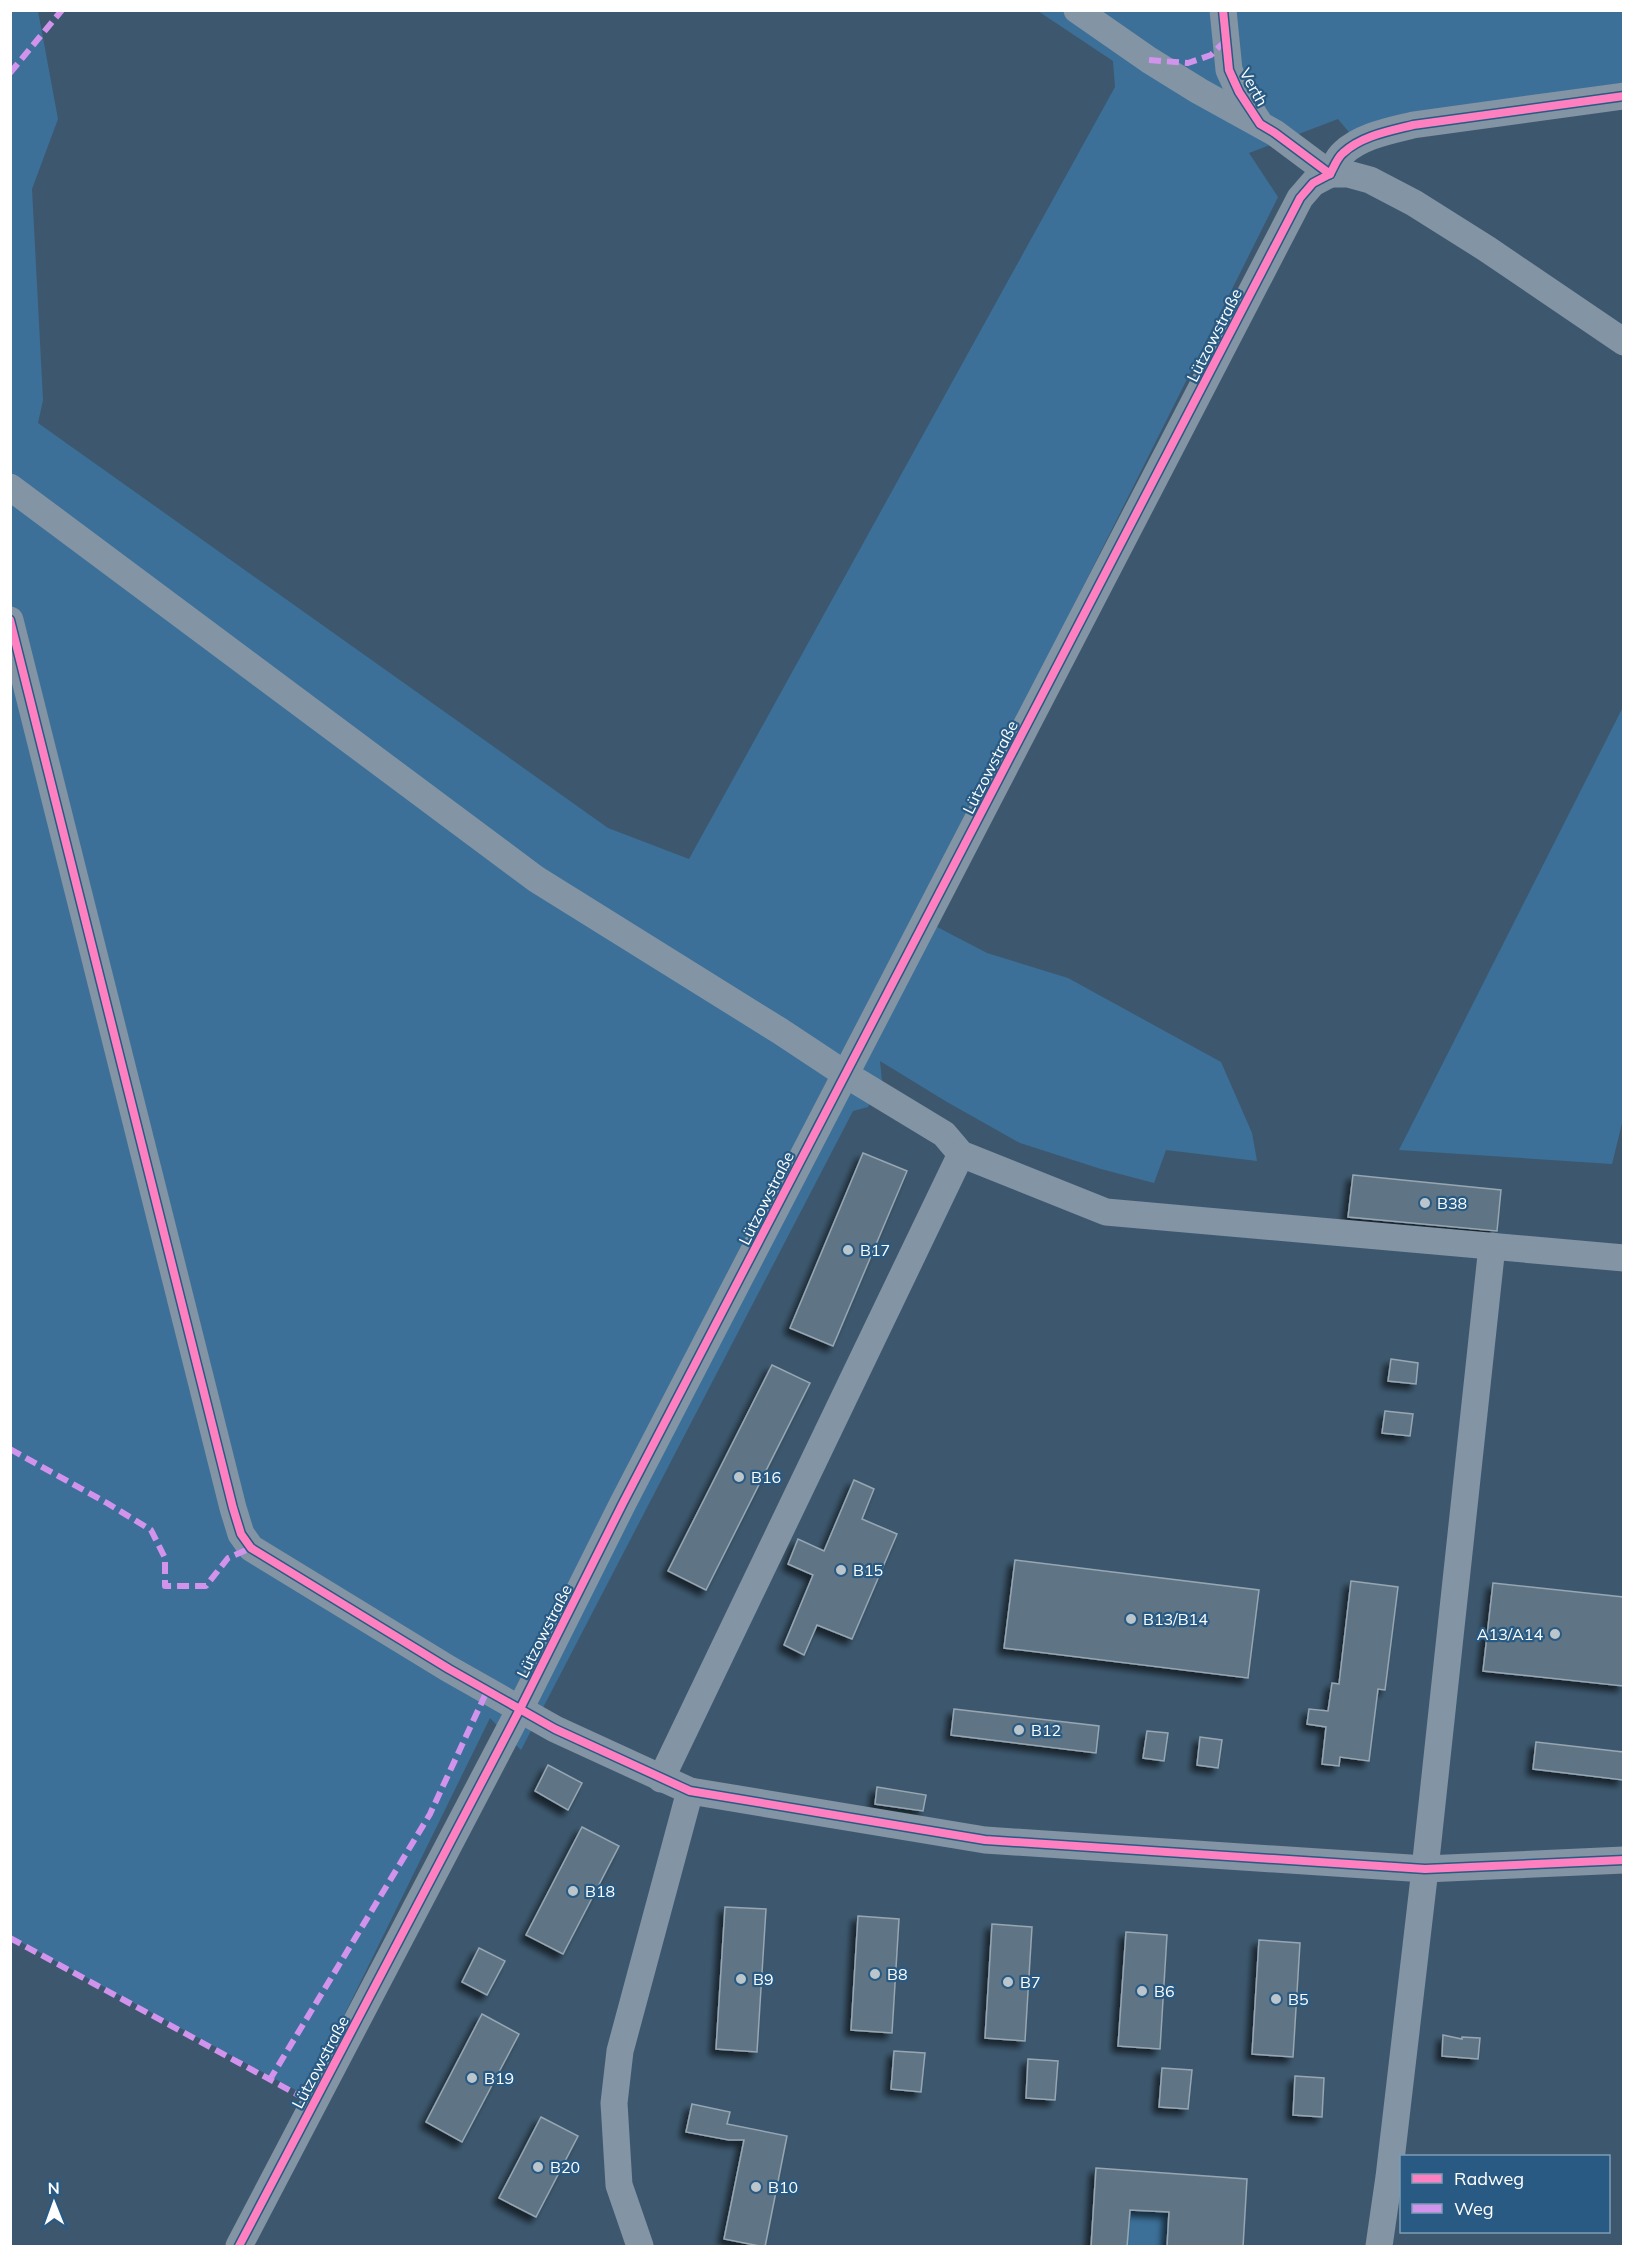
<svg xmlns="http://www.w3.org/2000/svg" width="1634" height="2257" font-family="Mulish,sans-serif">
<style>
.green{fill:#3c7098}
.building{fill:#5f7485;stroke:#96a6b2;stroke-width:1.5;filter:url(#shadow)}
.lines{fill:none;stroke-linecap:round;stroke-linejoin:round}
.minor{stroke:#8394a4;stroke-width:27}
.quiet{stroke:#d193ec;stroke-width:6;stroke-dasharray:12 6;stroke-linecap:butt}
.cycleway-casing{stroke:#285a83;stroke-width:11}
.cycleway{stroke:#ff80c0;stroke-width:8}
.poi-dot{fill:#bbc5cc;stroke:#285a83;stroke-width:2}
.labels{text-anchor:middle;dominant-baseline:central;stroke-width:4.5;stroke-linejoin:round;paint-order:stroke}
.street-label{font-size:16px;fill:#fff;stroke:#285a83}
.poi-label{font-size:16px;fill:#fff;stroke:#285a83;text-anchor:start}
</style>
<defs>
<filter id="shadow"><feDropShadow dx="-5.5" dy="5.5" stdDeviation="3" flood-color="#0009"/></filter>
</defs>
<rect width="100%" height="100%" fill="#3d586e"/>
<g class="green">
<polygon points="10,11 38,11 58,119 32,189 43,400 38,423 608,828 689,859 1115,87 1113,61 1038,11 1623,11 1623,96 1358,143 1338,119 1249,153 1278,197 918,917 987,953 1068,978 1221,1062 1252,1133 1257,1161 1166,1150 1154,1183 1101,1169 1020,1143 947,1102 880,1061 882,1081 868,1107 853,1111 521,1750 490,1718 305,2095 11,1937"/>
<polygon points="1623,707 1624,1115 1612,1164 1399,1150"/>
<polygon points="1130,2210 1209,2215 1188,2239 1167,2238 1167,2246 1127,2246"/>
</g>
<g class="building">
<polygon points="863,1153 907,1171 833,1346 790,1328"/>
<polygon points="1353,1175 1501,1190 1497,1231 1348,1217"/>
<polygon points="1391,1359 1418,1363 1416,1384 1388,1381"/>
<polygon points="772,1365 810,1383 706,1590 668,1571"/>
<polygon points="1385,1411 1413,1414 1410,1436 1382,1433"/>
<polygon points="854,1480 874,1489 862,1519 897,1534 852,1639 817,1625 804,1655 784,1645 813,1575 788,1564 798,1539 824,1551"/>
<polygon points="1015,1560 1259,1590 1248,1678 1004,1648"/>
<polygon points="1351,1581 1398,1587 1385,1690 1378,1689 1369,1761 1340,1757 1339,1766 1322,1764 1326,1727 1307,1724 1309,1709 1328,1711 1332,1683 1339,1684"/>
<polygon points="1493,1583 1623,1597 1623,1686 1483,1671"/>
<polygon points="954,1709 1099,1726 1096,1753 951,1735"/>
<polygon points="1147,1731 1168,1733 1164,1761 1143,1758"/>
<polygon points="1200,1737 1222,1740 1218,1768 1197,1765"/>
<polygon points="1536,1742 1623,1752 1623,1780 1533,1769"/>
<polygon points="548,1765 582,1783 568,1810 535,1791"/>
<polygon points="877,1787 926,1795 923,1811 875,1804"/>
<polygon points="582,1827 619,1846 563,1954 526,1935"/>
<polygon points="725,1907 766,1909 757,2052 716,2049"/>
<polygon points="858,1916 899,1919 892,2033 851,2030"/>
<polygon points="992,1924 1032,1927 1025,2041 985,2038"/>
<polygon points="1126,1932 1167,1935 1160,2049 1118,2046"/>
<polygon points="1259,1940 1300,1943 1293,2057 1252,2054"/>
<polygon points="479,1948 505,1961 487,1995 462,1982"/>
<polygon points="482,2014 519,2034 462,2142 426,2122"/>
<polygon points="1443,2035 1462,2039 1462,2037 1480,2038 1478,2059 1442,2056"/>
<polygon points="894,2051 925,2053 921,2092 891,2089"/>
<polygon points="1028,2059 1058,2061 1055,2100 1026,2098"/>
<polygon points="1162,2068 1192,2070 1188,2109 1159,2107"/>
<polygon points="1295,2076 1324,2078 1322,2117 1293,2115"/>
<polygon points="692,2104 730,2112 727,2124 787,2136 765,2247 724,2239 744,2140 729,2140 686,2132"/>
<polygon points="541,2117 578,2136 536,2217 499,2198"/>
<polygon points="1096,2168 1247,2179 1243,2247 1167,2247 1169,2212 1130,2210 1127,2247 1091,2247"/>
</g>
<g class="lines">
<g class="minor">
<polyline points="1077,10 1149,60 1199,91 1275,133 1330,174 1348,174 1370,180 1414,203 1487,249 1624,342"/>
<polyline points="1223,10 1229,70 1239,92 1258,121"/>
<path d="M1330,174C1334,167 1337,158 1343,153C1361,136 1389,131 1413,125L1624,96"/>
<polyline points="10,487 536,879 780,1031 845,1074 944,1134 961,1154 1106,1212 1624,1258"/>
<polyline points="10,620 233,1508 241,1534 251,1548 449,1669 555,1729 690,1791 985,1840 1425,1869 1624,1860"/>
<polyline points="661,1779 961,1154"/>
<polyline points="239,2246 520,1709 623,1503 1300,198 1313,183 1330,174"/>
<polyline points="640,2246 619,2185 614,2103 620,2051 690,1791"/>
<polyline points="1379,2246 1389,2177 1425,1869 1492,1246"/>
</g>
<g class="quiet">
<polyline points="1149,60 1188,63 1211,55 1225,41"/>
<polyline points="10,73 62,10"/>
<polyline points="10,1449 107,1503 151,1530 165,1558 165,1586 206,1586 228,1558 251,1548"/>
<polyline points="10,1938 313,2103"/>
<polyline points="269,2081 430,1814 487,1691"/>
</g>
<defs>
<g id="cycleway">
<polyline points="1223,10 1229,70 1239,92 1260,124 1275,133 1330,174"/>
<path d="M1330,174C1334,167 1337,158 1343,153C1361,136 1389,131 1413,125L1624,96"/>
<polyline points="10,620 233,1508 241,1534 251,1548 449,1669 555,1729 690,1791 985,1840 1425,1869 1624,1860"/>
<polyline points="239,2246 520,1709 623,1503 1300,198 1313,183 1330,174"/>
</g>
</defs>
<use href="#cycleway" class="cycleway-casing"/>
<use href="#cycleway" class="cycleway"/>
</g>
<g class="poi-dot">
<circle cx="1425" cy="1203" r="6"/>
<circle cx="848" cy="1250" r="6"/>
<circle cx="739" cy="1477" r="6"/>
<circle cx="841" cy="1570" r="6"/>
<circle cx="1131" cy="1619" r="6"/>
<circle cx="1555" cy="1634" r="6"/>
<circle cx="1019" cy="1730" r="6"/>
<circle cx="573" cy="1891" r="6"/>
<circle cx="875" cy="1974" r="6"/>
<circle cx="741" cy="1979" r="6"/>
<circle cx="1008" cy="1982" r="6"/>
<circle cx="1142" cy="1991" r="6"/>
<circle cx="1276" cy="1999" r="6"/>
<circle cx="472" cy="2078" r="6"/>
<circle cx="538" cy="2167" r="6"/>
<circle cx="756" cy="2187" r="6"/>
</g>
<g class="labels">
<g class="street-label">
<text transform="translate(1254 87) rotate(61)">Verth</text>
<text transform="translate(1214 335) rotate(-63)">Lützowstraße</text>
<text transform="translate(990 767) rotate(-63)">Lützowstraße</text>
<text transform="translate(766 1198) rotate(-63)">Lützowstraße</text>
<text transform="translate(544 1631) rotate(-63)">Lützowstraße</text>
<text transform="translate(320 2062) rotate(-62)">Lützowstraße</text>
</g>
<g class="poi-label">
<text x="1437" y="1203">B38</text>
<text x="860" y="1250">B17</text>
<text x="751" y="1477">B16</text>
<text x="853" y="1570">B15</text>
<text x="1143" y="1619">B13/B14</text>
<text x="1543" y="1634" text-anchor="end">A13/A14</text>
<text x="1031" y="1730">B12</text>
<text x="585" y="1891">B18</text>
<text x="887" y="1974">B8</text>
<text x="753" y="1979">B9</text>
<text x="1020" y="1982">B7</text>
<text x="1154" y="1991">B6</text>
<text x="1288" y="1999">B5</text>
<text x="484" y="2078">B19</text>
<text x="550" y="2167">B20</text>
<text x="768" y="2187">B10</text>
</g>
</g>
<rect width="1634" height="2257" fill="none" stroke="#ffffff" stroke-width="24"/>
<rect x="1400" y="2155" width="210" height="78" fill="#285a83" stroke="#7e9cb5" stroke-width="1.5"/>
<rect x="1412" y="2174" width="30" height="9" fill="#ff80c0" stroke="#7e9cb5" stroke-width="1.5"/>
<text x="1454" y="2185" font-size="18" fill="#ffffff">Radweg</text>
<rect x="1412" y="2204" width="30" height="9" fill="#d193ec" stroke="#7e9cb5" stroke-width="1.5"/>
<text x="1454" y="2215" font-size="18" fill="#ffffff">Weg</text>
<g transform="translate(54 2203) rotate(359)" stroke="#285a83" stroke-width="4.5" paint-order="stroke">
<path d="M0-4.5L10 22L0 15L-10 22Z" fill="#ffffff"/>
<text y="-9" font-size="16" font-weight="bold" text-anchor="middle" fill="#ffffff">N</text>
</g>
</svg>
